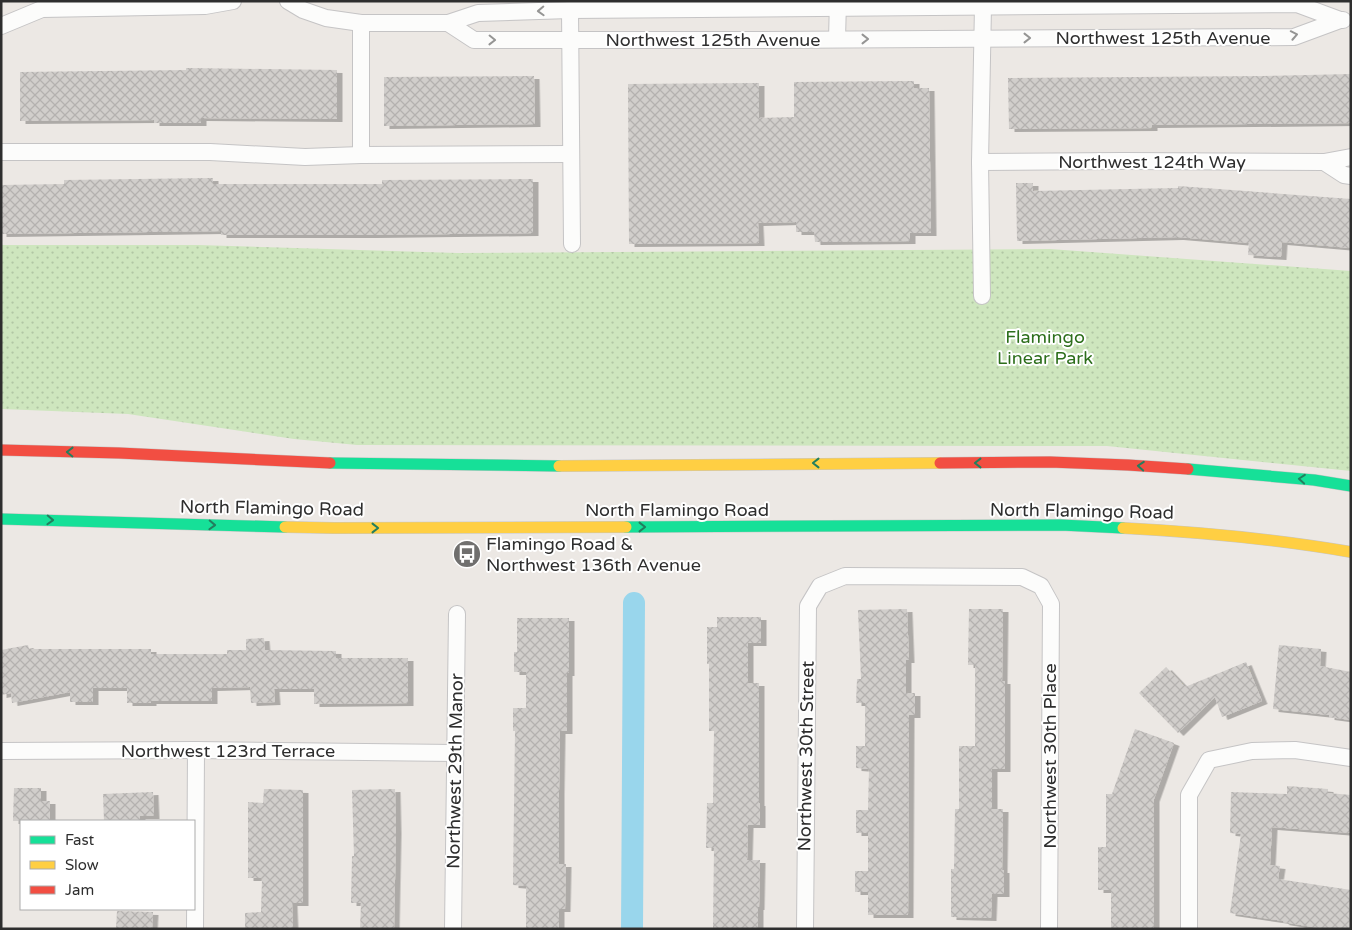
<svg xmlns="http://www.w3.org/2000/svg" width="1352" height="930" font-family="'Varela Round',sans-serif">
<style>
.park{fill:url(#park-dots)}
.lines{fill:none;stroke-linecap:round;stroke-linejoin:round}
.canal{stroke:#99d6ec;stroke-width:22}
.building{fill:url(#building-cross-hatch);filter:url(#shadow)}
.street-casing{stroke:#c5c4c5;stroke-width:18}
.fast-casing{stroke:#c6c5c4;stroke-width:12}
.slow-casing{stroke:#c6c5c4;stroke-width:12}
.jam-casing{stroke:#c6c5c4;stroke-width:12}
.street{stroke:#fcfcfb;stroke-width:16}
.fast{stroke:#16e098;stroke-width:11}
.slow{stroke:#ffcf43;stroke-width:11}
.jam{stroke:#f24e42;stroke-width:11}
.oneway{stroke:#959594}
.oneway2{stroke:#237e5e}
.labels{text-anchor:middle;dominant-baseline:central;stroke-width:4;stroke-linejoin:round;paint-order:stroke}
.street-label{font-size:18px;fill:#2e2e2e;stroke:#fff}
.park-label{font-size:18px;fill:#2c6e1b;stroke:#fff}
.poi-label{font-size:18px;fill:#2e2e2e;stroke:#fff;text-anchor:start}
</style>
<defs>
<pattern id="park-dots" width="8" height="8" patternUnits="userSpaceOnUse" patternTransform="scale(1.25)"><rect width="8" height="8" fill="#cee6be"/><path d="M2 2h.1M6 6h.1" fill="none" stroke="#b1c6a4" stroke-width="1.8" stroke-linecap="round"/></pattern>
<pattern id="building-cross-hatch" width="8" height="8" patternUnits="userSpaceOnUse" patternTransform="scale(1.25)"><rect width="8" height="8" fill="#d1cecb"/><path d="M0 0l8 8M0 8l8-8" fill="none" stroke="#b4b1af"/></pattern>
<filter id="shadow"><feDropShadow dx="5.5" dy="3" stdDeviation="0" flood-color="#0004"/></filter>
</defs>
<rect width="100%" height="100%" fill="#ece8e4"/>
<polygon class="park" points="1,245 198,245 457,253 1050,249 1351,271 1351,471 1107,446 357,445 294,439 128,414 1,409"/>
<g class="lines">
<polyline class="canal" points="632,929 634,603"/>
</g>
<g class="building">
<polygon points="186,68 337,70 337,119 201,118 201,123 154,123 154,120 20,121 20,72 186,70"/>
<polygon points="1351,74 1351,123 1152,125 1152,128 1009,129 1008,78 1263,76"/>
<polygon points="534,76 535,124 384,126 384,77"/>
<polygon points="914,81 914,88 929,88 931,233 910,233 910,241 815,242 814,232 796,232 796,222 758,223 759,243 629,244 628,84 759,83 759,118 794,117 794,82"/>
<polygon points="213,178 213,184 382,184 382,180 533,179 533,233 372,235 221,235 221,231 1,234 1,185 64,184 64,180"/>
<polygon points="1016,183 1033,183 1033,191 1178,188 1178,186 1351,199 1351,248 1282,242 1281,257 1248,255 1249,243 1178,237 1017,241"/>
<polygon points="907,609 909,660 906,660 906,693 915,693 915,715 909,715 908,915 868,915 868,892 855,892 855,871 868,871 868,833 856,833 856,810 868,810 869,769 856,768 856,746 865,746 865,703 856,703 857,679 861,679 858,610"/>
<polygon points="969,609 1003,609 1002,681 1005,681 1005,769 992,769 992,809 1003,809 1002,870 1004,870 1004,894 992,894 991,918 951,917 951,869 954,869 955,809 959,809 959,746 975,746 975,665 968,665"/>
<polygon points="717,617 761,617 761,643 748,643 748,683 759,683 759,803 760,803 760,825 748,825 747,860 760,860 759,907 758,907 758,929 713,929 714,848 706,848 707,803 713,803 714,731 709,731 709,664 707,664 707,627 717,627"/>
<polygon points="517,618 569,618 569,673 567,673 567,731 560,731 559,791 559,864 566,864 565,909 559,909 559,929 526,929 526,886 513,885 515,731 513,731 513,708 526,708 526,672 514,672 514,652 517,652"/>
<polygon points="264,638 265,650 336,651 336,658 408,658 408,703 314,704 314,689 274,689 275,702 251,703 250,687 212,688 212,701 151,701 151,703 127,703 127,688 93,688 93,702 70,702 70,692 12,703 11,693 1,695 1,650 28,645 29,649 151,649 151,654 227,654 227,650 246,650 246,639"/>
<polygon points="1279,645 1321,649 1320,666 1351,672 1351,720 1329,717 1329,715 1273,709"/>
<polygon points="1246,662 1262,701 1222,717 1215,697 1178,733 1139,693 1166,667 1185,687"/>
<polygon points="1135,729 1174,743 1154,799 1154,929 1111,929 1111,890 1098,890 1098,847 1106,847 1106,794 1112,794"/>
<polygon points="1287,786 1328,789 1328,793 1351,795 1351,833 1272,827 1270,865 1280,866 1278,879 1351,890 1351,929 1325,929 1283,922 1284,921 1230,913 1241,834 1230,833 1231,792 1287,794"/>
<polygon points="14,788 41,788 41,801 50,801 50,821 13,821"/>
<polygon points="264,789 303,790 303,903 292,903 293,929 245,929 245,913 261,912 262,878 248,878 248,802 263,803"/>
<polygon points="395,789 396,831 394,929 360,929 361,903 351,903 352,856 354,856 352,790"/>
<polygon points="153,792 154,816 140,816 140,821 104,821 103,794"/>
<polygon points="117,911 153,912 152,929 116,929"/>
</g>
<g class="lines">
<defs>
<g id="street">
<polyline points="288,1 303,10 326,18 361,23 448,23 478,13 570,10 1297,4 1340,20"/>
<polyline points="570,10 572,244"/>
<polyline points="361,23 361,155"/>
<polyline points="448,23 474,40 764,40 1294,37 1340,20 1343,20"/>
<polyline points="1,26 42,9 205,6 233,1"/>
<polyline points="837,39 838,1"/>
<polyline points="1,152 210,152 305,157 361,155 571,154"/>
<polyline points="980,162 1123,161 1324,162 1351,157"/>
<polyline points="1324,162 1344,175 1351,176"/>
<polyline points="982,296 980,162 983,6"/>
<polyline points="1,751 196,750 454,753"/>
<polyline points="195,929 196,750"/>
<polyline points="453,929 457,614"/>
<polyline points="805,929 808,606 820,586 845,576 1022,577 1041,586 1051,604 1049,929"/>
<polyline points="1189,929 1189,795 1209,760 1252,751 1295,750 1351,758"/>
</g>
<g id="fast">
<polyline points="330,463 559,466"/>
<polyline points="1188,469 1314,480 1351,486"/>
<polyline points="1,519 285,527"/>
<polyline points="626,527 1061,525 1123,528"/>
</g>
<g id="slow">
<polyline points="559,466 940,463"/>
<polyline points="285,527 334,528 626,527"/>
<path d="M1123,528C1200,532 1276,539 1351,552"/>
</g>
<g id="jam">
<polyline points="1,450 119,453 330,463"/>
<polyline points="940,463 1050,462 1128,465 1188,469"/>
</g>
</defs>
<use href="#street" class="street-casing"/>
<use href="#fast" class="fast-casing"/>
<use href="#slow" class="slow-casing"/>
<use href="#jam" class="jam-casing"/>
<use href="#street" class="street"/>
<use href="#fast" class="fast"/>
<use href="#slow" class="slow"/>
<use href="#jam" class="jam"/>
</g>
<defs><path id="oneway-chevron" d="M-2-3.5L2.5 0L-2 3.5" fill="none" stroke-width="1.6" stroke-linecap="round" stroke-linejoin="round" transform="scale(1.25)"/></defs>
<g class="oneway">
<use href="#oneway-chevron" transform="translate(541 11) rotate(178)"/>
<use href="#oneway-chevron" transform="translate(1294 35) rotate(-11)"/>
<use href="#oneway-chevron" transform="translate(1027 38)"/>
<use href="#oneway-chevron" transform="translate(865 39)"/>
<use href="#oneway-chevron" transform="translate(492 40) rotate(1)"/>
</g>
<g class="oneway2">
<use href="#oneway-chevron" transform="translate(70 452) rotate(-179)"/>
<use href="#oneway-chevron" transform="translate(816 463) rotate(180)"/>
<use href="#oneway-chevron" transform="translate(978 463) rotate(180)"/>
<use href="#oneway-chevron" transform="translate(1141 466) rotate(-176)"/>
<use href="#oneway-chevron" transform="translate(1302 479) rotate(-175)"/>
<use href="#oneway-chevron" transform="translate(50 520) rotate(2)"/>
<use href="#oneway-chevron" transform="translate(212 525) rotate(2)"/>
<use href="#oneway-chevron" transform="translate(642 527)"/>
<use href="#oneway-chevron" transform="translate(375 528)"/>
</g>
<defs>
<symbol id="bus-disc" viewBox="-11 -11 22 22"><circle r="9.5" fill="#706f6e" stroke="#fff"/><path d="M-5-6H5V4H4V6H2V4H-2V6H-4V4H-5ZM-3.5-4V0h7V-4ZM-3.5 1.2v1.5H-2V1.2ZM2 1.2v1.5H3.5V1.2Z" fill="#fff"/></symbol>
</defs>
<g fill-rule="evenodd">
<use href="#bus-disc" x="451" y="538" width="32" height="32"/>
</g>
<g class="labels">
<g class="street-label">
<text x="1163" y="38">Northwest 125th Avenue</text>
<text x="713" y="40">Northwest 125th Avenue</text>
<text x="1152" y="162">Northwest 124th Way</text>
<text transform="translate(272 508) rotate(1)">North Flamingo Road</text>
<text x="677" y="510">North Flamingo Road</text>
<text transform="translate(1082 511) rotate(1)">North Flamingo Road</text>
<text x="228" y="751">Northwest 123rd Terrace</text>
<text transform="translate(806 756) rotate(-89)">Northwest 30th Street</text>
<text transform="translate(1050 756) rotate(-90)">Northwest 30th Place</text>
<text transform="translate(455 771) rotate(-89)">Northwest 29th Manor</text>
</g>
<g class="park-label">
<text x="1045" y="337">Flamingo<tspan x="1045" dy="21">Linear Park</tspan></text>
</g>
<g class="poi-label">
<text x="486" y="544">Flamingo Road &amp;<tspan x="486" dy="21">Northwest 136th Avenue</tspan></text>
</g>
</g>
<rect width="1352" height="930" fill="none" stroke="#2e2e2e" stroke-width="5"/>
<rect x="20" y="820" width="175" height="90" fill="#ffffff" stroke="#ababab"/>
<rect x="30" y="836" width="25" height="8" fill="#16e098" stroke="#ababab"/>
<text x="65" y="845" font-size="15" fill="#2e2e2e">Fast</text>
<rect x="30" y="861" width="25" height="8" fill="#ffcf43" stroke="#ababab"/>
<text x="65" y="870" font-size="15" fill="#2e2e2e">Slow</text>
<rect x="30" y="886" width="25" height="8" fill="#f24e42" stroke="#ababab"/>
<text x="65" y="895" font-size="15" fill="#2e2e2e">Jam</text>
</svg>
